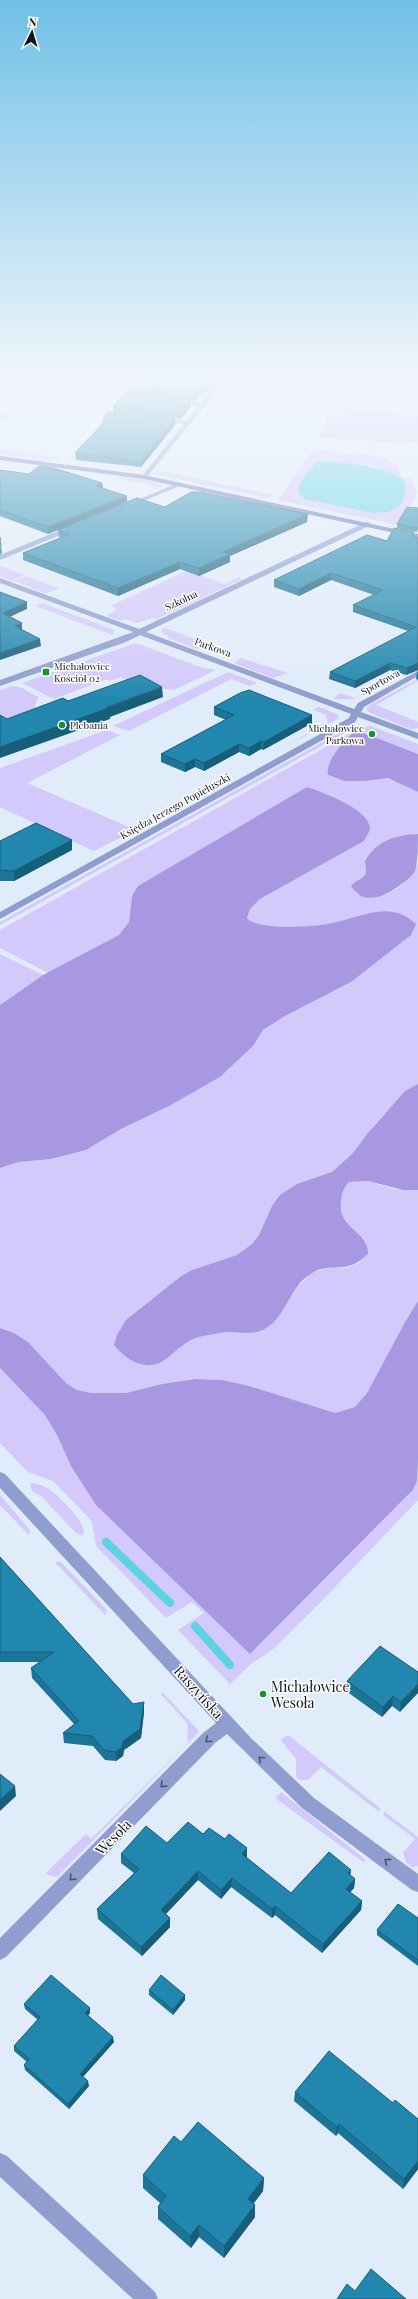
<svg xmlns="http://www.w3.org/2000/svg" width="418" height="2299" font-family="'Playfair Display',serif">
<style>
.green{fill:#d3c9fb}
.forest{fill:#a898e2}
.water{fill:#5dd2e3}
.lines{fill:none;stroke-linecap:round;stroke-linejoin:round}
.stream{stroke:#5dd2e3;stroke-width:8}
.lane{fill:#8f9dcf;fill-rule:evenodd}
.street{fill:#8f9dcf;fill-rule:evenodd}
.secondary{fill:#6576be;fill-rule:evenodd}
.wall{fill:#1c7496}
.shaded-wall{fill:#175e7a}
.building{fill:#2187af;stroke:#175e7a}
.oneway{stroke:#4b536c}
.poi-dot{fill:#169425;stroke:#fff;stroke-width:1.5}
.labels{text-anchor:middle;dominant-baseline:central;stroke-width:3;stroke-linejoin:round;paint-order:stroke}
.far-street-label{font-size:10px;fill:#13171b;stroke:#fff}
.far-poi-label{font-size:10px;fill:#13171b;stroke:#fff;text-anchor:start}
.near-poi-label{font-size:14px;fill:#13171b;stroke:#fff;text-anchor:start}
.near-street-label{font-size:14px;fill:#13171b;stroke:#fff}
</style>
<rect width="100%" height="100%" fill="#e0ecf9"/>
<g class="green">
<polygon points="39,379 136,379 130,387 45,380 0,423 0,417"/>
<polygon points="330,407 418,416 418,443 320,438 327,416 341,416 344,411 329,410"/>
<polygon points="0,450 51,457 59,456 53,460 0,454"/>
<polygon points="313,450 383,457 396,464 400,473 399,477 373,465 318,461 306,474 298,488 300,495 317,502 371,513 405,482 404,479 410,478 417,491 413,502 405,510 415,529 278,500"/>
<polygon points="156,470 273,495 269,498 153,474"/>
<polygon points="113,477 125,477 156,482 154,483 163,486 91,515 159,487"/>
<polygon points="0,566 25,575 12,581 0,576"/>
<polygon points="184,570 186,570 225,584 239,577 242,579 157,619 153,618 137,623 124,619 120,621 106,616 117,609 110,606 186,571"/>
<polygon points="27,576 60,589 45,593 14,581"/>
<polygon points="42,603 112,629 115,632 112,635 35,606"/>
<polygon points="172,624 166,628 210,645 197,649 168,638 169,636 162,633 161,630"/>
<polygon points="136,643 200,667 216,670 174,690 138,686 121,677 110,681 107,679 54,699 22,683"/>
<polygon points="241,658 288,673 273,678 234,663"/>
<polygon points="228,672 257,683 250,686 231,679 129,731 113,726"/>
<polygon points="397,674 399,675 353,699 333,699 340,693 322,687 355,698"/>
<polygon points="418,679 418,681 376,705 418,722 418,728 410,729 368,712 367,708 370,705"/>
<polygon points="12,686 22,688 38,697 34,709 6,723 0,720 0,690"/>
<polygon points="319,707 337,714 339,718 273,753 328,722 326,715 313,710"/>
<polygon points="351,726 353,727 352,729 0,925 0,922"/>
<path d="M371,726L418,744V754L373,737L378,733L369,731L365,733L356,730L344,741L328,775C351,788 370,774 390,779C400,781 408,789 418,792V834L399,836L366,866L368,871L365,876L358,879L355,893C382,905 409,886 418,861V1084L382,1116L353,1153L332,1172L317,1179L272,1206L259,1235L252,1244L237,1255L192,1270L181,1276L138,1310L166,1359L176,1350L197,1337L225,1332L243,1333L286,1306L292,1294L312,1272L334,1267L345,1268L358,1264L368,1254L359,1235L350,1228L342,1215L340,1206L342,1190L349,1182L367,1181L394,1189L418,1190V1301L405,1322L367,1393L355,1407L335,1413L222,1380L196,1379L162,1384L126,1393H91L77,1390L66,1383L28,1342L14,1333L0,1328V1168L19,1162L51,1159L86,1150L121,1129L171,1105L220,1077L253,1046L263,1030L285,1016L351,982L373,912C358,916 343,921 328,924C313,927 256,930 247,918L250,909L260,899L364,841L132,896L129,922L119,935L48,973L0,948V930L356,730Z"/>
<polygon points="107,730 120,735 27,783 136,830 94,851 0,807 0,768"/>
<polygon points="0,954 43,975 0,1005"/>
<polygon points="0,1368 45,1415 58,1437 250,1654 407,1497 417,1481 418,1461 418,1500 316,1607 272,1650 251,1664 230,1684 178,1630 204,1613 192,1602 166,1618 96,1546 92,1522 88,1517 53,1481 28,1472 0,1443"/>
<path d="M32,1483C37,1484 43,1485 47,1488C57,1494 89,1524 83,1535L77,1534L40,1495L33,1492L30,1485Z"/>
<polygon points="0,1495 30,1530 29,1535 0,1505"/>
<polygon points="55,1562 61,1562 107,1610 105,1615"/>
<polygon points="163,1693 199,1731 198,1733 57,1877 50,1876 46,1873 86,1834 91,1839 188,1743 187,1723 161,1694"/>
<polygon points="288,1735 381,1809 378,1811 321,1767 308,1780 300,1780 296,1777 296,1759 281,1740"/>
<polygon points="281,1792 366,1860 363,1862 275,1798"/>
<polygon points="385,1812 418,1837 418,1866 412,1867 406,1862 403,1853 415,1839 383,1815"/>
</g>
<g class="forest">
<path d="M356,730L418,754V792L388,778L365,781H344L328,775C325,760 345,740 356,730Z"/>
<path d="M307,787C322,792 371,810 370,829C369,833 366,837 364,841L260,899L250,909L247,918C256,930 312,927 327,924C359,919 388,898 416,924L411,935L351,982L285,1016L263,1030L253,1046L220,1077L171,1105L121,1129L86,1150L51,1159L19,1162L0,1168V1005L43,975L119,935L129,922L132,896L138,886Z"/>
<path d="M418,834C418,846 418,860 415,871C411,878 404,882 399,886C384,897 363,906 351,886C364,873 368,881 365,861C377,840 396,835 418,834Z"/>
<path d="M418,1084V1190H403L368,1181L349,1182C343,1189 342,1192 341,1201C337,1229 369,1231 368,1254C346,1276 332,1261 312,1273C289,1286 287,1318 263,1330C252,1335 237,1332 226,1332C218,1333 208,1335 199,1337C187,1340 176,1351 166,1359C147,1373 127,1361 114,1345L117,1335L126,1320L181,1276L192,1270L237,1255L252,1244L259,1235L272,1206L280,1195L297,1184L332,1172L353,1153L368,1133L405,1091Z"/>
<polygon points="418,1301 418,1461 417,1481 413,1490 250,1654 96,1505 71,1466 58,1437 45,1415 0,1368 0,1328 14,1333 28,1342 66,1383 77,1390 91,1393 126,1393 162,1384 196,1379 222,1380 249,1386 335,1413 355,1407 367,1393 405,1322"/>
</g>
<path class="water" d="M318,461C349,463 376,464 404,479L406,490L402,504L389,512L371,513L305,499L300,495L298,488L306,474L313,467V464Z"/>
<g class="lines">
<g class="stream">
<polyline points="106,1542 170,1603"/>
<polyline points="195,1626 230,1665"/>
</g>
<g class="lane">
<polygon points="207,379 226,379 226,380 223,382"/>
<polygon points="175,400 204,403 207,405 204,407 173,403"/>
<polygon points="160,418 189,421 192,423 189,425 158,421 158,419"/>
<polygon points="0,2153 7,2156 155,2292 158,2299 133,2299 0,2177"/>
</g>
<g class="street">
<polygon points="220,379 226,380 146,478 142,478 142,476"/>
<polygon points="180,482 183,484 182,485 129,507 123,506"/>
<polygon points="366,522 369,522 369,526 146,632 354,709 358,703 418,671 418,676 364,707 361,712 418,733 418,739 358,717 355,722 0,919 0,912 349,718 351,714 140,635 126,642 0,686 0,680 133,632 0,583 0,578 139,629"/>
<polygon points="70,526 77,528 0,560 0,555"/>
<polygon points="0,1472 5,1474 251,1738 314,1798 418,1874 418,1892 412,1890 302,1808 227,1734 215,1743 6,1957 0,1960 0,1938 203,1733 216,1723 0,1488"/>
</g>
<polygon class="secondary" points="0,456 144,475 418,534 418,538 144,479 0,460"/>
</g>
<g class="wall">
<polygon points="137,379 215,379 215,382 206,393 202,393 195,401 163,398 190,407 181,419 143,415 175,419 175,425 141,467 76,460 75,453 103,423 103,418 113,412 113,406"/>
<polygon points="0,470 102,483 103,488 127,502 48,534 0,516"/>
<polygon points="165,507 307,522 230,556 230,562 199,576 180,569 118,596 23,560 23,553 60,538 59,537 58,530"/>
<polygon points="418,508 418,529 417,532 397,528 397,524"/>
<polygon points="414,532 414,537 418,538 418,670 406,675 390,670 355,688 329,679 330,672 408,631 353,612 353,605 374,595 331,580 299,596 274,587 274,580"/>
<polygon points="418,670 418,680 416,679 417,672"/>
<polygon points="214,707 312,715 312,723 263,750 261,749 249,756 239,752 204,771 195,767 185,772 161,762 161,754 226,720 214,715"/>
<polygon points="72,840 72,850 14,881 0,881 0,841"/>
<polygon points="0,1557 133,1704 144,1712 141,1738 124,1750 123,1756 116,1761 105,1760 93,1746 64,1743 63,1733 74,1724 32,1678 31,1668 40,1662 0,1662"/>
<polygon points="418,1672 400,1712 392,1706 382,1717 346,1691 347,1681"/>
<polygon points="203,1834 225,1839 247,1848 246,1857 291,1893 350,1875 355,1879 354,1888 350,1892 362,1901 361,1910 322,1953 275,1915 272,1918 231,1887 221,1899 198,1880 166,1914 170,1918 170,1927 142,1956 98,1919 97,1909 134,1873 121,1863 121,1854"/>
<polygon points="418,1918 418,1966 377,1935 377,1930"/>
<polygon points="149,1990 185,1995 185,2000 173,2015 149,1995"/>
<polygon points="24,2004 90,2013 88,2015 114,2042 83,2077 89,2086 69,2109 25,2070 24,2065 27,2062 14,2051 14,2046 38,2020 25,2009"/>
<polygon points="295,2092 418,2119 418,2169 403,2189 338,2133 336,2136 294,2101"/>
<polygon points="181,2142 264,2178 263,2191 253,2204 255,2205 255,2217 224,2258 199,2237 191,2248 158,2219 158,2207 160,2203 143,2188 143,2175"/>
</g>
<g class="shaded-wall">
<polygon points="212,379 215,379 215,382 206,393 206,386"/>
<polygon points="202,386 202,393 195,401 195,394"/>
<polygon points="130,388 130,395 127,398 127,392"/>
<polygon points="190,400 190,407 181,419 180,412"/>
<polygon points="175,419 175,425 141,467 141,461"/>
<polygon points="102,483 103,490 96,486"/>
<polygon points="127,496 127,502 48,534 48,527"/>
<polygon points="308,514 307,522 230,556 230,562 199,576 199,568 223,552"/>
<polygon points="1,546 2,553 0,555 0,548"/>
<polygon points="180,562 180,569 118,596 118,588"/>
<polygon points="331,573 331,580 299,596 299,589"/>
<polygon points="27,602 27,609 3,620 3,613"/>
<polygon points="22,623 22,630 15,626"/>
<polygon points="40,639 41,646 0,660 0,653"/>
<polygon points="390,663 390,670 355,688 355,681"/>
<polygon points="418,663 418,670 406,675 407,668"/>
<polygon points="162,687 163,697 110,717 110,719 0,758 0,747"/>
<polygon points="312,715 312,723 263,750 264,742"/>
<polygon points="261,741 261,749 249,756 249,748"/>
<polygon points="239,744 239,752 204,771 204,763"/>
<polygon points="195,759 195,767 185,772 185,764"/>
<polygon points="72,840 72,850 14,881 14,871"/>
<polygon points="418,1684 418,1693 400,1712 401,1702"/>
<polygon points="393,1696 392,1706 382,1717 383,1707"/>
<polygon points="144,1702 144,1712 141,1738 124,1750 123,1756 116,1761 116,1752 123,1741"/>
<polygon points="15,1786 16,1796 0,1811 0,1800"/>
<polygon points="247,1848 247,1857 241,1863 242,1854"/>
<polygon points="351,1870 350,1879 348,1873"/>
<polygon points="198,1871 198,1880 161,1919 161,1910"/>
<polygon points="232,1878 231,1887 221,1899 221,1890"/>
<polygon points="355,1879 354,1888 345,1898 346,1889"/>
<polygon points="362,1901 361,1910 322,1953 323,1944"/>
<polygon points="275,1906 275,1915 272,1918 272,1909"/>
<polygon points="170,1918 170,1927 142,1956 141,1947"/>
<polygon points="185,1995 185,2000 173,2015 173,2010"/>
<polygon points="90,2008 90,2013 86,2018 85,2013"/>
<polygon points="113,2037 114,2042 81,2079 80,2074"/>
<polygon points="88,2081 89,2086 69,2109 68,2104"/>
<polygon points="339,2124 338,2133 336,2136 337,2127"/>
<polygon points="418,2161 418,2169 403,2189 404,2179"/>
<polygon points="264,2178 263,2191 248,2211 248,2199"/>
<polygon points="255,2205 255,2217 224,2258 224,2246"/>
<polygon points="199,2225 199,2237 191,2248 190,2236"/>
</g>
<g class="building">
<polygon points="137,379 212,379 206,386 202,386 195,394 130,388 127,392 128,394 190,400 180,412 113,406"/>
<polygon points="108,412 175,419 141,461 75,453 107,419 103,418"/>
<polygon points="39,466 54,468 102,483 96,486 127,496 48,527 0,510 0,470 29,474"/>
<polygon points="191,492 200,492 308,514 223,552 230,554 199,568 180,562 118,588 23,553 70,534 58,530 137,498 165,507"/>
<polygon points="407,507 418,508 418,526 417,528 397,524"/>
<polygon points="394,528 414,532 412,536 418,538 418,663 407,668 390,663 355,681 330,672 416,627 353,605 383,590 331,573 299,589 274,580 367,535 387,541"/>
<polygon points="0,537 1,546 0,548"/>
<polygon points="0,592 27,602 3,613 22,623 15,626 40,639 0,653"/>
<polygon points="140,675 162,687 107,707 109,708 0,747 0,715 7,719 63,698 68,701"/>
<polygon points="249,690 312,715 264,742 261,741 249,748 239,744 204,763 195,759 185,764 161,754 234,715 214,707 240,693"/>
<polygon points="36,823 72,840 14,871 0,870 0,841"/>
<polygon points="0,1557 133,1704 144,1702 140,1729 123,1741 122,1747 116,1752 104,1750 92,1736 63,1733 79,1721 31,1668 54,1652 0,1652"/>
<polygon points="380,1646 418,1672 418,1684 401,1702 393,1696 383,1707 347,1681"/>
<polygon points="0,1774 15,1786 0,1800"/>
<polygon points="188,1822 203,1834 209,1828 225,1839 229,1834 247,1848 242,1854 291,1893 329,1852 351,1870 348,1873 355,1879 346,1889 362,1901 323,1944 275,1906 272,1909 232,1878 221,1890 198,1871 161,1910 170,1918 141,1947 97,1909 139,1869 121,1854 146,1826 167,1843"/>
<polygon points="398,1904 418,1918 418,1960 377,1930"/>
<polygon points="51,1975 90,2008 85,2013 113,2037 80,2074 88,2081 68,2104 24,2065 29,2059 14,2046 40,2017 24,2004"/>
<polygon points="161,1975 185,1995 173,2010 149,1990"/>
<polygon points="329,2051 393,2103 395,2100 418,2119 418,2161 404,2179 339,2124 337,2127 295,2092"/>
<polygon points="198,2122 264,2178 248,2199 255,2205 224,2246 199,2225 190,2236 158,2207 166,2196 143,2175 174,2136 181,2142"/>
<polygon points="371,2269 406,2299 337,2299 347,2284 355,2291"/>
</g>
<defs><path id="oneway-chevron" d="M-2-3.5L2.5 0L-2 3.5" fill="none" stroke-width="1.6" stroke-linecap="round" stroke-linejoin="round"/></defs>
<g class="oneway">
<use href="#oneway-chevron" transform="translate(208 1740) rotate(137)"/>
<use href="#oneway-chevron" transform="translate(261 1759) rotate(-137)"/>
<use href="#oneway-chevron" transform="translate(163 1785) rotate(135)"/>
<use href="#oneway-chevron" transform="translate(387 1861) rotate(-143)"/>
<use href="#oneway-chevron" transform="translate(72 1878) rotate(134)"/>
</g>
<linearGradient id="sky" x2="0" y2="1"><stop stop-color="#70c0e6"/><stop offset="0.54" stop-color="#f1f6fc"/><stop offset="1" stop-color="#f1f6fc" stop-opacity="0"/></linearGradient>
<rect width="418" height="701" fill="url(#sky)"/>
<g class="poi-dot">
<rect x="42" y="668" width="8" height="8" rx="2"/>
<circle cx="62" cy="725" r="4"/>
<circle cx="372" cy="734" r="4"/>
<circle cx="263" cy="1694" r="4"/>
</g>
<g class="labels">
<g class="far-street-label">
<text transform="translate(181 600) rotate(-25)">Szkolna</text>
<text transform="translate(213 647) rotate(20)">Parkowa</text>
<text transform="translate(380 682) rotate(-29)">Sportowa</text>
<text transform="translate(175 806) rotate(-29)">Księdza Jerzego Popiełuszki</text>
</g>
<g class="far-poi-label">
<text x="54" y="666">Michałowice<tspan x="54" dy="12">Kościół 02</tspan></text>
<text x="70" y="725">Plebania</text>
<text x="364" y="728" text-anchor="end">Michałowice<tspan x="364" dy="12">Parkowa</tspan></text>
</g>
<g class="near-poi-label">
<text x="271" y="1686">Michałowice<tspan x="271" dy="16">Wesoła</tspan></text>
</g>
<g class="near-street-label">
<text transform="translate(199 1692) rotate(48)">Raszyńska</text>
<text transform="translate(113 1837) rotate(-45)">Wesoła</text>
</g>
</g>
<g transform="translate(32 32) rotate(5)" stroke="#ffffff" stroke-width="3" paint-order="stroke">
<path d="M0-3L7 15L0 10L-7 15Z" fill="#13171b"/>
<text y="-6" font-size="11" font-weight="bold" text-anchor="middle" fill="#13171b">N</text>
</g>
</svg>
